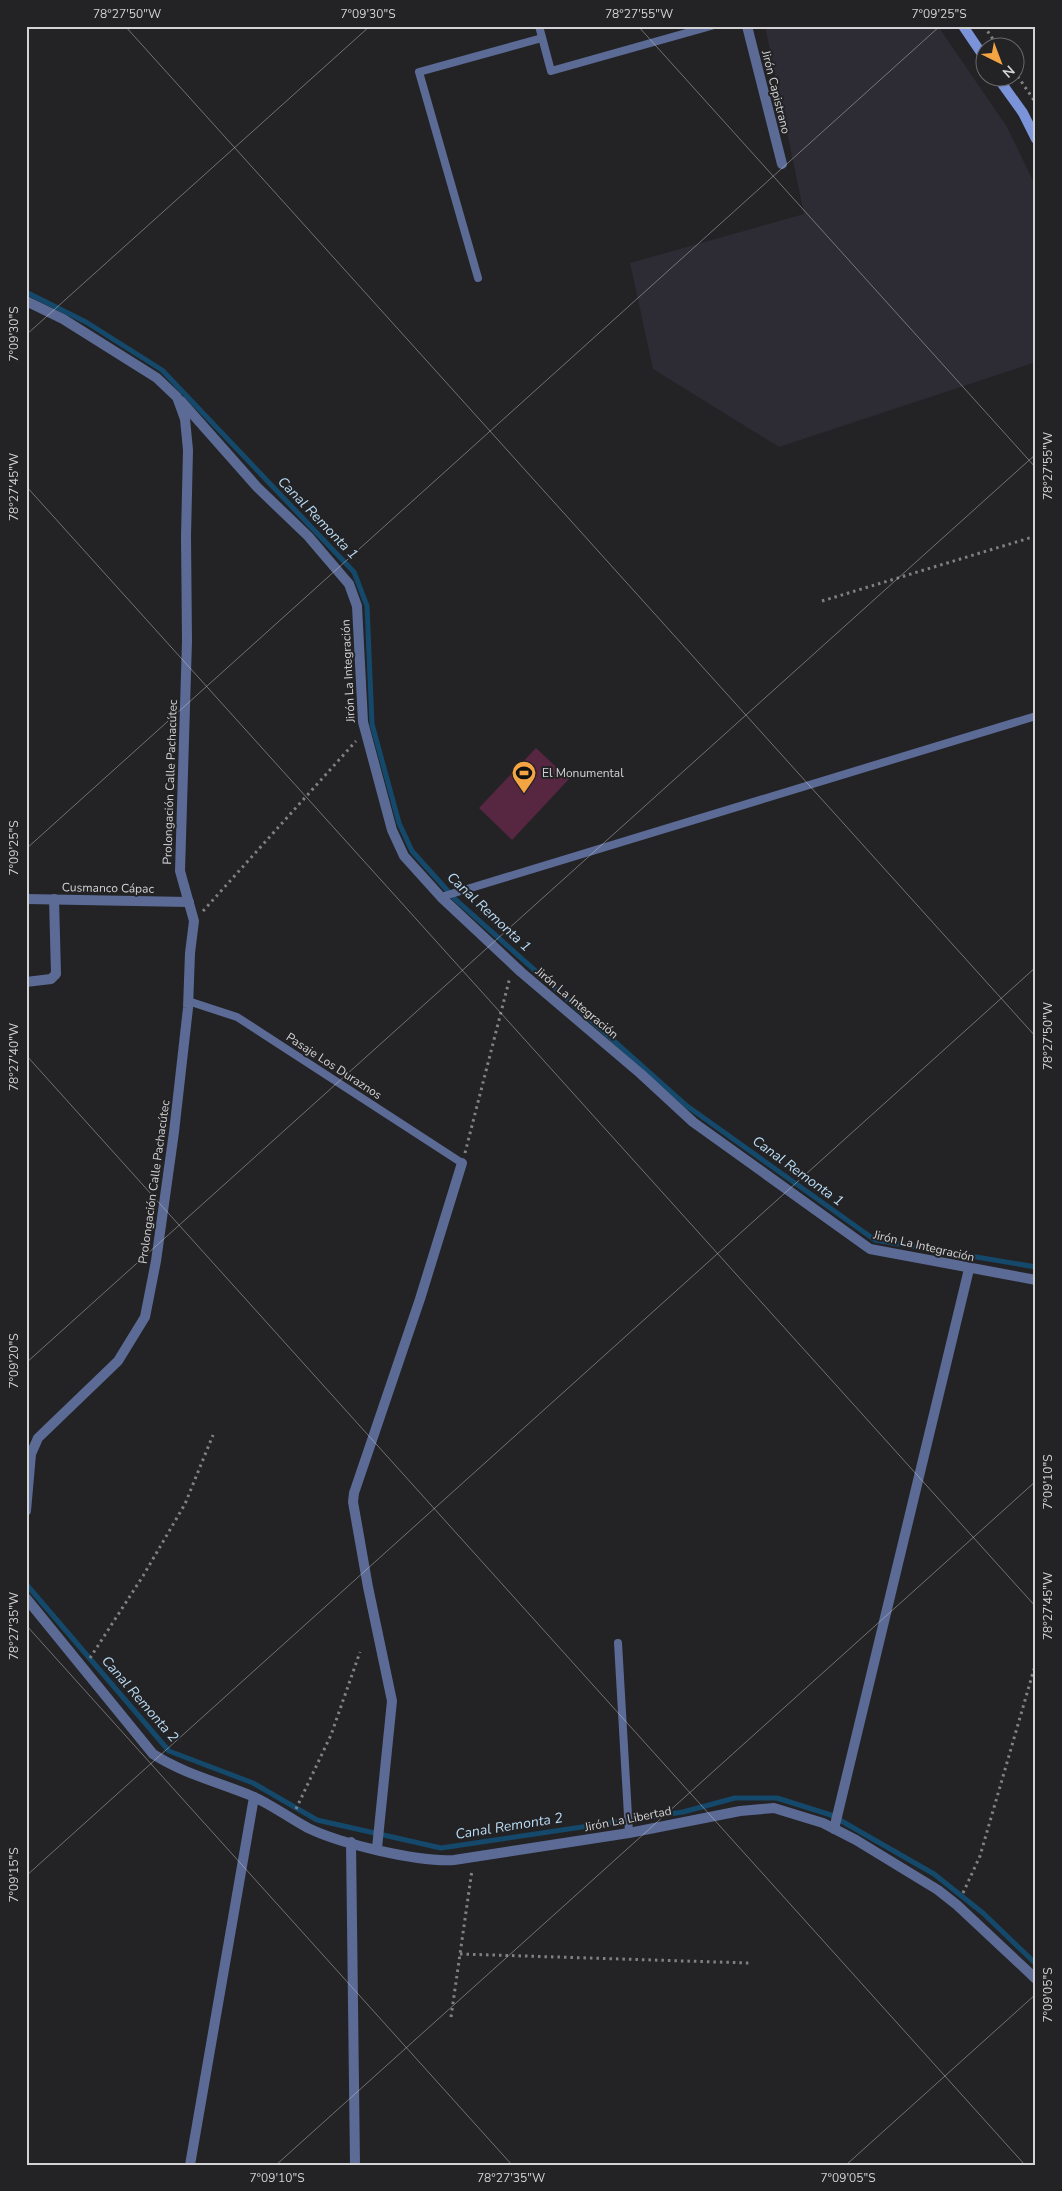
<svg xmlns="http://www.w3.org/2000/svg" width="1062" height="2191" font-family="'Nunito Sans',sans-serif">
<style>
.built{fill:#2d2b33}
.green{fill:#572641}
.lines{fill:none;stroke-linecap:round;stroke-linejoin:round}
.stream{stroke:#14496b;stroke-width:5}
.path{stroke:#818082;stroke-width:3;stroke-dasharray:2.5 4;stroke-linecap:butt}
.service{stroke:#5b6b96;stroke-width:8}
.minor{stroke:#5b6b96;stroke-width:10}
.secondary{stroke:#7a93d9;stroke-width:10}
.ticks{fill:none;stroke:#d3d2d4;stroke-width:1;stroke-opacity:0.45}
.labels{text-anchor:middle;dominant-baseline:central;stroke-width:4;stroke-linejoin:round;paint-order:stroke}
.street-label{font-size:12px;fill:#d3d2d4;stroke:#232325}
.poi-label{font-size:12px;fill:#d3d2d4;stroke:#232325;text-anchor:start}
.water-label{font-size:14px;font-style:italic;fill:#badcf6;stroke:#232325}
.neatline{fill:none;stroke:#d3d2d4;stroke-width:2}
.ticks-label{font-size:12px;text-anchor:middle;fill:#d3d2d4}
</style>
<rect width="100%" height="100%" fill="#232325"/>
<polygon class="built" points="765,26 938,26 1007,127 1036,187 1036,362 779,447 653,369 630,263 804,214"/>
<polygon class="green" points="536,748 569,779 512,840 479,808"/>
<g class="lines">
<g class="stream">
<polyline points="26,292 86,322 162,370 354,572 367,606 372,724 399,823 412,851 455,899 687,1106 875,1240 1036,1267"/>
<polyline points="26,1584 169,1751 253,1783 317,1820 441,1848 683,1812 735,1798 777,1798 831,1815 934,1874 983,1913 1036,1964"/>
</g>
<g class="path">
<polyline points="984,26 999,48"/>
<polyline points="1014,71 1036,103"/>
<polyline points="822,601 1036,536"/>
<polyline points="203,911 356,741"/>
<polyline points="465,1153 510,977"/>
<polyline points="90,1658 143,1576 185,1504 213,1435"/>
<polyline points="296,1809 331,1735 360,1652"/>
<polyline points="963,1893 980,1856 1034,1669"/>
<polyline points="460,1954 749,1963"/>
<polyline points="451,2017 472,1870"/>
</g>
<g class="service">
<polyline points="539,26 551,71 711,26"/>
<polyline points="478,278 419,72 542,38"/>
<polyline points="441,897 1036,716"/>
<polyline points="188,1001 237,1017 462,1163"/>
<polyline points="618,1643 629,1833"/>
</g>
<g class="minor">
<polyline points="747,26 782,164"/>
<polyline points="26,301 63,319 157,378 177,397 185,419 188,450 186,536 187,641 180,871 194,921 190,953 188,1008 174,1132 156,1261 145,1317 118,1361 38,1438 31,1454 26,1511"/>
<polyline points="181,401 257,487 308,536 349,584 357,606 363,722 392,830 404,856 441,897 521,972 641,1074 693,1122 870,1249 1036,1280"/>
<polyline points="26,899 189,902"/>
<polyline points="26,982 51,979 56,974 54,899"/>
<path d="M26,1598L153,1754C184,1774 218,1782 252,1796C271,1804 289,1818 308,1828C341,1844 417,1862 454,1860L629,1833L740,1811L774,1808L823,1823L856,1840L938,1890L957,1905L1036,1979"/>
<polyline points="834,1829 969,1269"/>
<polyline points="351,1842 355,2165"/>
<polyline points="377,1848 392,1701 368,1587 353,1502 354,1493 420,1299 462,1163"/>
<polyline points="190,2165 254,1797"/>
</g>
<g class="secondary">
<polyline points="963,26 984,57"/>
<polyline points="998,78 1023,113 1036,139"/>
</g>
</g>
<path class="ticks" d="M125,26L1036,1037M638,26L1036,468M26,335L370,26M26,486L1036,1607M26,849L940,26M26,1055L1025,2165M26,1363L1036,454M26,1625L512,2165M26,1876L1036,967M276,2165L1036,1481M846,2165L1036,1994"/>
<defs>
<symbol id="stadium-pin" viewBox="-11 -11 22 30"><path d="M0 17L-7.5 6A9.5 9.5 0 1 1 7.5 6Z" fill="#f4a443" stroke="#232325"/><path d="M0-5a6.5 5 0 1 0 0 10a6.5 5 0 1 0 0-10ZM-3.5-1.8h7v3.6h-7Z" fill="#111"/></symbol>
</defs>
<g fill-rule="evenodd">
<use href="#stadium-pin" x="510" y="759" width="28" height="38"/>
</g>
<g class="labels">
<g class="street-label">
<text transform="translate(776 92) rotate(76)">Jirón Capistrano</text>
<text transform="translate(348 671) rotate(-93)">Jirón La Integración</text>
<text transform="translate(170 782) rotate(-88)">Prolongación Calle Pachacútec</text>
<text transform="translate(108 888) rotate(1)">Cusmanco Cápac</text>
<text transform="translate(577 1003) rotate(40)">Jirón La Integración</text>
<text transform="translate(334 1066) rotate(33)">Pasaje Los Duraznos</text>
<text transform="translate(154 1182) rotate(-82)">Prolongación Calle Pachacútec</text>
<text transform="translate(924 1246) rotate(13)">Jirón La Integración</text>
<text transform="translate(628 1819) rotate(-11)">Jirón La Libertad</text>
</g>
<g class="poi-label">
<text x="542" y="773">El Monumental</text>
</g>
<g class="water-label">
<text transform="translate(318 518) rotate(46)">Canal Remonta 1</text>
<text transform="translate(489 912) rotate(43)">Canal Remonta 1</text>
<text transform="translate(798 1171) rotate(36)">Canal Remonta 1</text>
<text transform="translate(140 1699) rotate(49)">Canal Remonta 2</text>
<text transform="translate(509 1826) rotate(-9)">Canal Remonta 2</text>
</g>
</g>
<rect width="1062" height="2191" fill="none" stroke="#232325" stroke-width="55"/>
<g transform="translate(1000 62) rotate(138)"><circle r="24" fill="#232325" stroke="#69696b"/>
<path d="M0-4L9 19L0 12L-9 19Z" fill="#f4a443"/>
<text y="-8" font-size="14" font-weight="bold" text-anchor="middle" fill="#d3d2d4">N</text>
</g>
<rect x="28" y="28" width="1006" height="2136" class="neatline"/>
<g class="ticks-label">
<text x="127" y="18">78°27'50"W</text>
<text x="368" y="18">7°09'30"S</text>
<text x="639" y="18">78°27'55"W</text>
<text x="939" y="18">7°09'25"S</text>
<text transform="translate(14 334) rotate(-90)" y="4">7°09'30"S</text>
<text transform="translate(1048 466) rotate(-90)" y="4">78°27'55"W</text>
<text transform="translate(14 487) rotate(-90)" y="4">78°27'45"W</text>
<text transform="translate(14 848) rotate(-90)" y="4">7°09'25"S</text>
<text transform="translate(1048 1036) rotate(-90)" y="4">78°27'50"W</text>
<text transform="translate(14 1057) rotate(-90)" y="4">78°27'40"W</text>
<text transform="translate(14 1361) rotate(-90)" y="4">7°09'20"S</text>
<text transform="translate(1048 1482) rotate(-90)" y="4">7°09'10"S</text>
<text transform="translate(1048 1606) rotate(-90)" y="4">78°27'45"W</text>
<text transform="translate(14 1626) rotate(-90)" y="4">78°27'35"W</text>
<text transform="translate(14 1875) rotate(-90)" y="4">7°09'15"S</text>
<text transform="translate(1048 1995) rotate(-90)" y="4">7°09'05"S</text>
<text x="277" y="2182">7°09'10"S</text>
<text x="511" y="2182">78°27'35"W</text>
<text x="848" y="2182">7°09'05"S</text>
</g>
</svg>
